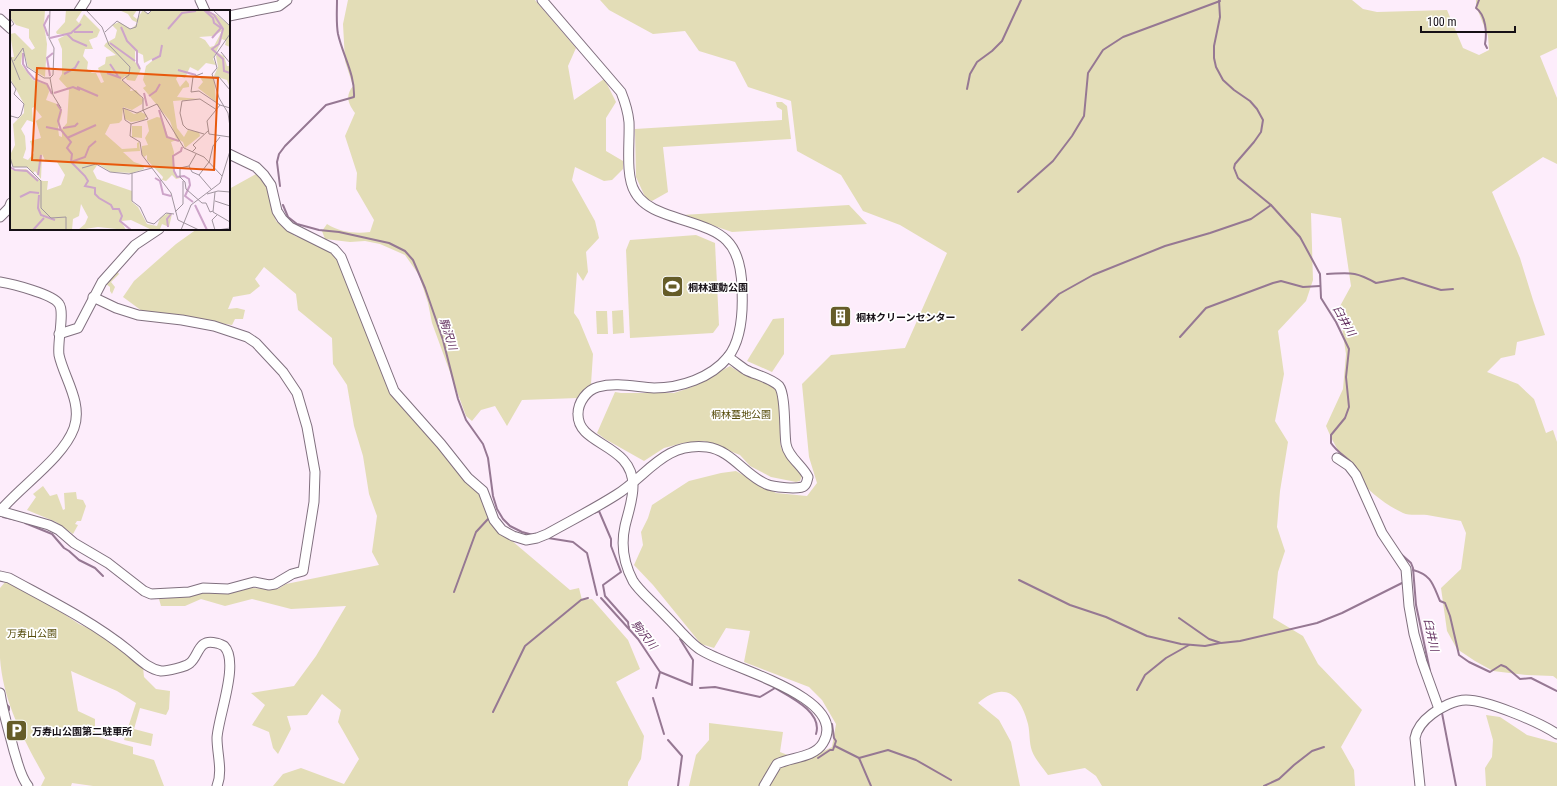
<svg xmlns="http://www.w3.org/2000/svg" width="1557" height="786" font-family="'Roboto Condensed','Noto Sans JP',sans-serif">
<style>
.green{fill:#e3ddb7}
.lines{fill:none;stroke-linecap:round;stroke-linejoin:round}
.stream{stroke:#967893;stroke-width:2}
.minor-casing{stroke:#81707f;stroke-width:11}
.minor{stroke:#fff;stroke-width:9}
.labels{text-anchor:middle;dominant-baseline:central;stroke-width:3.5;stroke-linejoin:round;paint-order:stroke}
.poi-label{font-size:10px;font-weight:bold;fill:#161016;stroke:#fff;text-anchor:start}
.park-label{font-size:10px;fill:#554b0a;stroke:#fff}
.water-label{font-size:11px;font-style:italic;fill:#632f5f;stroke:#fff}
.inset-river{fill:none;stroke:#cda4c9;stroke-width:2}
.inset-road{fill:none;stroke:#a1959f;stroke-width:1}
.view{fill:#e8590c;fill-opacity:0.15;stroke:#e8590c;stroke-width:2}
.inset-edge{fill:none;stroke:#161016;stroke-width:2}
</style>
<rect width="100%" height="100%" fill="#fdedfb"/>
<g class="green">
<path d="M348,0H535L576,48L568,66L574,100L604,79L608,86L616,102L606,118V151L623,161V169L612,180L604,181L575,167L572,180L595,221L599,238L586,252L588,272L583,281L577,272L574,313L579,320L593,354L591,384L578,398L522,400L507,426L495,406L481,410L472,421L466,416L432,323L428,303L419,275L405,255L380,244L365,241L350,242L325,239L322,231L327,224C340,232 355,234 370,232L374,220L356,189L357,173L345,136L355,113C348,103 345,96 353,86L345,61L343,24Z"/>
<path d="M600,0H1352L1363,9L1377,12L1447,10L1463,48L1479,55L1489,50L1488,36L1476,6V0H1557V48L1540,56L1557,98V164L1543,157L1492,192L1520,258L1533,300L1545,335L1517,342L1515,355L1501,358L1487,372L1518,384L1534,399L1546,433L1553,430L1557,442V679L1553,676L1527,675L1493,671L1475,661L1457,649L1447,631L1441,588L1461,569L1466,533L1461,521C1450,519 1438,517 1427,515C1420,514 1410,516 1403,513C1367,496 1341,462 1326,426L1343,389L1346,354L1339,308L1351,286L1341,218L1311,213L1313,280L1306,301L1278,331L1284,374L1275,421L1288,442L1280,491L1277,527L1285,551L1278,572L1273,618L1303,636L1318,664L1362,710L1341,747L1354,770L1355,786H1102L1096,776L1085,768L1048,775C1043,768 1035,759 1032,751C1029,743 1030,732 1028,724C1020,693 1004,681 978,703L999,720L1011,742L1020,786H689L696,755L709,740V723L783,732L780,752L803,761L832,747L836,724L822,700L809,687L744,662L750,631L726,628L714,648L701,644L653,585L634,565L643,545L641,532L648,518L652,505L689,481L721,473L736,471L776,493L807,496L817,483L809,457L802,384L831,355L905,348L947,253L900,225L863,211L841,175L797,151L791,101L748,87L735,62L699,51L685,31L653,34L609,10Z"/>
<polygon points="776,102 782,102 787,106 791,139 663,147 668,192 652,201 646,199 636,177 635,129 782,120 782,110 777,107"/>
<polygon points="256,174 266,185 276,221 295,236 316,243 338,257 403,409 415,422 421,425 480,493 492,524 570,590 579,588 582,600 592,599 628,640 640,669 616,682 644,736 641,759 628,782 628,786 273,786 283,774 301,768 344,784 359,759 338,722 341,710 322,694 307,715 287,716 291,729 278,754 273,748 269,732 252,725 265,705 251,693 294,686 316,656 346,606 291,609 252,599 225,606 201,599 185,606 161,606 159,599 190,596 203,591 230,592 250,588 278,589 286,584 379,565 372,552 377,516 369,494 363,456 354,426 347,385 333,364 332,338 298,310 296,294 264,267 255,279 260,286 250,294 233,297 228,309 237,308 245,310 243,319 235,319 232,325 142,311 123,297 134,281 176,244 197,229 229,229 229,205 231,204 229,201 229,189"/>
<polygon points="849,205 867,224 732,232 682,215"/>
<polygon points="696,235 715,243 719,325 713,333 630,338 626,250 630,240"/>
<polygon points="116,270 119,274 111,282 115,287 112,294 110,291 110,287 106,284"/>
<polygon points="623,310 624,333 613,334 612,311"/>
<polygon points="596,311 607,311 608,334 597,334"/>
<polygon points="784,318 784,354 772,372 747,361 773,319"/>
<path d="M730,366C735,369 740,373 746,375C754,379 768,380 774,387C787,398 777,432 781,447C785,460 799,464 802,476L800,481L796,482L771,477L750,466L740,455L704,441L683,443L664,448L644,461L605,439L597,433L615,392L621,393H674L692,387Z"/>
<polygon points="43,486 50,496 57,494 63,510 65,509 64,493 76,492 77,499 83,500 86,506 81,521 77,521 75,524 78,525 73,534 56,522 27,510 36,497 33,494"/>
<path d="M6,581L49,604L79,624L111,639L143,667L144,677L156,689L170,691L169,709L166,715L140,708L134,729L153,734L151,746L124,740L136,703L117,691L71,671L78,711L95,719V736L133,747V754L154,760L164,786H93L72,783L71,786H41L45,778C24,740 3,702 0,658C0,635 0,611 0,588Z"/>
<polygon points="1486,715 1500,717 1527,735 1557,743 1557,786 1486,786 1485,768 1492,757 1493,740"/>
</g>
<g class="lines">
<g class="stream">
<path d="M1219,0L1220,17L1214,46V58L1216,67L1223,80L1234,90L1250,101L1257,109L1263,120L1261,132L1254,142L1235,164L1234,168L1238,178L1271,205L1300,237L1320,274L1321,298L1336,322L1349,349L1346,377L1349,407L1345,418L1331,435V443C1338,454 1350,458 1356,468"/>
<path d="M1479,0L1476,8C1486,15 1487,33 1485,44L1487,48"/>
<polyline points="967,89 970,74 977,62 992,51 1002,41 1021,0"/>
<path d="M280,186L277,162L279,154L285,146L326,105L354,97C355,74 343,56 338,34C336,24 337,11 337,0"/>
<polyline points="1018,192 1053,161 1072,136 1084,116 1088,73 1103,50 1123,37 1220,1"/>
<polyline points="283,205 288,217 297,224 319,230 339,232 389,243 405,251 413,260 425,288 443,340 458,399 466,420 483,444 488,458 493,496 497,509 503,519 510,526 522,532 533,535"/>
<path d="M1327,274C1351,273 1354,271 1376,283L1403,278L1441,290L1453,289"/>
<polyline points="1022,330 1059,294 1093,275 1165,246 1210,233 1251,219 1271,205"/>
<polyline points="1180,337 1206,308 1273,283 1281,281 1303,287 1320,286"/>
<polyline points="594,513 599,511 611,539 611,546 621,572 603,585 605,596 628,622 629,628"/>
<polyline points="3,517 17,520"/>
<polyline points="25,523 52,534 64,548 69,551 79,560 95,568 103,576"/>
<polyline points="548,538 573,542 587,553 597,595"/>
<polyline points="1401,554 1411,563 1413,568 1416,605 1430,671"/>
<path d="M1413,570C1432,575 1433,585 1440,601L1445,603L1450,616L1459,655L1469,662L1490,672L1501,665L1506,667L1520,679L1531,678L1557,691"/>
<polyline points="1019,580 1070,605 1106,617 1147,636 1181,644 1205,646 1220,643"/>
<polyline points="454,592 476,532 488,519"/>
<polyline points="601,598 638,639 660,672 656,688"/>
<polyline points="1179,618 1209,639 1221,643 1240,641 1317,623 1342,613 1402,583"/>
<polyline points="660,672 692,685 693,660 680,639"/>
<path d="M700,688L715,687L760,697L775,688C790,697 823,712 816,734"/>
<polyline points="1137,690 1145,675 1166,658 1189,645"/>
<polyline points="653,698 664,734"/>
<polyline points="6,704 9,707 9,710"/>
<polyline points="493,712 525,646 581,600 588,598"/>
<polyline points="1442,713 1456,786"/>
<polyline points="668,740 682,756 678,786"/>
<polyline points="835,746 859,758 871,786"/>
<polyline points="818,758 830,750 833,750 836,741 834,738 832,724"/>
<polyline points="859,758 888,750 916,760 951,780"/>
<polyline points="1264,786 1279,779 1294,765 1312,751 1324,747"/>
</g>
<defs>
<g id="minor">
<polyline points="200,0 205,11"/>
<path d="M542,0L621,92C625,102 628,111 629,122C630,141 625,176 635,192C641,203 652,209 663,213C710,231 741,228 742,289C743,310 742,339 728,357C711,378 680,388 654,388C636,387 616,382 598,387C587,390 578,402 578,414C577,446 633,443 633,486C633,500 628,513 625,526C621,544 624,564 633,581C638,589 647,597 654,604C663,613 673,623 682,633C688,639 694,646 701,650C726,667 851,697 823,743C814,758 791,757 777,764L764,786"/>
<polyline points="79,11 86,0"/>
<polyline points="229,16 279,6 287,0"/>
<polyline points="0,19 11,29"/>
<path d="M229,154L256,167L264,175L271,185L277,211L282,219L290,227L334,249L341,257L394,391L441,444L468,478L483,491L494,520L502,530L513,536L526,540L537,538L547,534C570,521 594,509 616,495C648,475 664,442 707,447C731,450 745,475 766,484C772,487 800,490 804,486C807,484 807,480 808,477C802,465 788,457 786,444C784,432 786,395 779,386C771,378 756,375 746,370C740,366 734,361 728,357"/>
<polyline points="0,217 9,208 11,203"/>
<path d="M0,282C12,284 53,294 59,304C65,312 57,342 59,355C64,378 83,403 74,428C63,458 22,485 0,511"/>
<polyline points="59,334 78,328 102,282 135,245 159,229"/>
<polyline points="1337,458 1349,466 1356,475 1382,533 1406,569 1409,606 1414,634 1422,662 1439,709"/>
<polyline points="0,511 49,525 59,530 74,543 108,563 144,591 151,594 189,592 203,588 228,589 254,582 269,585 275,584 292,574 303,571 314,502 315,472 307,427 297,393 283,372 256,343 247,337 214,326 182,320 138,315 116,308 93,297"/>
<path d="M0,576L9,578C49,600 92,621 128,650C138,658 148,669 161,671C167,671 186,667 190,663C199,656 198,638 216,643C218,643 222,645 224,646C240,662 218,717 217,738C217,754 223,771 217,786"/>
<path d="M0,693C3,713 9,731 14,751C18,763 20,776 28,786"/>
<path d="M1420,786L1415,738C1417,727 1424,720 1432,714C1441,707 1455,700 1466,700C1487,700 1539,722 1557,734"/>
</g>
</defs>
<use href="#minor" class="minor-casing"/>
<use href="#minor" class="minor"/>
</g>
<defs>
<symbol id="stadium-square" viewBox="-11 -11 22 22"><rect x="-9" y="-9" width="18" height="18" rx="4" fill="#655c28" stroke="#fff"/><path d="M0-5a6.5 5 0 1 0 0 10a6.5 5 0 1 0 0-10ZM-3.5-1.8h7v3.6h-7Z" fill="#fff"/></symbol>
<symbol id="building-square" viewBox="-11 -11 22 22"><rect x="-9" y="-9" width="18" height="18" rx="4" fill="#655c28" stroke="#fff"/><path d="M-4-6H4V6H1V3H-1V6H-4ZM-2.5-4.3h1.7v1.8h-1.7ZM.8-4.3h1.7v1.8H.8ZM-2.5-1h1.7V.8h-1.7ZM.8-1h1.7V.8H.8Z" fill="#fff"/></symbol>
<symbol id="parking-square" viewBox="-11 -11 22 22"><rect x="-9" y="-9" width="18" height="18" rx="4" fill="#655c28" stroke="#fff"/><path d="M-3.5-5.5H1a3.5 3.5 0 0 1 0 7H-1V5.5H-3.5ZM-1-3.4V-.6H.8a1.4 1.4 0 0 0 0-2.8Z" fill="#fff"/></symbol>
</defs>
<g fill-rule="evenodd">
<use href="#stadium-square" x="660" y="274" width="25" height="25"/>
<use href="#building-square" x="828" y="304" width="25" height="25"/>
<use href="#parking-square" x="4" y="718" width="25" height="25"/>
</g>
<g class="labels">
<g class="poi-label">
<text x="688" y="287">桐林運動公園</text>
<text x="856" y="317">桐林クリーンセンター</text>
<text x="32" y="731">万寿山公園第二駐車所</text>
</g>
<g class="park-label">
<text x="741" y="414">桐林墓地公園</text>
<text x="32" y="633">万寿山公園</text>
</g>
<g class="water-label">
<text transform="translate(1344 321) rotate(60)">臼井川</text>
<text transform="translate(448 334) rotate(72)">駒沢川</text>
<text transform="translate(644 635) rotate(52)">駒沢川</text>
<text transform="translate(1431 635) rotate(77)">臼井川</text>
</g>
</g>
<g transform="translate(10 10)">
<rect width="220" height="220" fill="#fdedfb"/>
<path d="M0,0H35L34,15L37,34L35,67L18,57L13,38L11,54L23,70L38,75L39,82L36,90L47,94L52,102L48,118L49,126L52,127V119L57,113L59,80L49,69L52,64V39L48,29L58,24H47L46,22L55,12L56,0L72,1L66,10L69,13L74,4L90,20L87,27L79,30L83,39H75L73,46L78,52L77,59L82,63H86L91,73L94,72L88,58L95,54L96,47L106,45L94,36L96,33L105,28L107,20L102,15L109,12L121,19L128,13L122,10L118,4L109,0H127L123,6L127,9L133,0L138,4L142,0H195L207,5L220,16V37L215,35L216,31L212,29L203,49L206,55L196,53L188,61L180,57L175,68L168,66L166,69L170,77L176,70L179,74V77L173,78L167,87L189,89L163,91L167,118L174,127L178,120L189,122L190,126L175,138L173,132L166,128L160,111L133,78L136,76L133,70L136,56L148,46L134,53L133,45L125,41V52L131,59L125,71L117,70L115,66L111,70L121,78L120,81L126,80L133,90L132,94L122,100L113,97L112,110L109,113L100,114L95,124L112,139L127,138V133L129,132L130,141L113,142L124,152L133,155L134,159L122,163L101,162L88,154L83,161L87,169L122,181V192L128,197L137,214L147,216L150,208L158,203L162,204L159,217L152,214L150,219L142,220L121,210L111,211L116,220L88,217L68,220L75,214L78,207L71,194L69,206L63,209L62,220H0V155L2,160L16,159L28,169L33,171H38L37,180L51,175L55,165L47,152L35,150L32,144L31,169L25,161L23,163L18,157H4L1,153L0,145L5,135L3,114L14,103V94L0,68V47H4L0,24L5,23L22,40L25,38L19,28V19L6,15L0,7ZM212,21L204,36L200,37L195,30L189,27L203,26ZM24,97L32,107L26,111L31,128L20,131L24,143L18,150L13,148L16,139L15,126L11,119L17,110L23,112L22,98ZM208,43L214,46L217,56H220V78L217,70L204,66L206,92L188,78L193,72L189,66H204L208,57L206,46ZM114,98L124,104L131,102L137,105L134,110L121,112L115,109ZM147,107L152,108L158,127L167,130L161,132L164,142L163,158L166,166H171L170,168L166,169L162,165L156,171L152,170L153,167L137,150V145L134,147L132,144V136L138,135L135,128L139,121L137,111ZM122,116H132V128L122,127Z" fill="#e3ddb7" fill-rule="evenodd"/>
<path class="inset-river" d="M194,0L203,8L204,13L211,18L202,28M196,0L204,5L213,19L209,34L202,39L213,49L214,61L220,63M111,17L117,31L127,41V53L130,59M158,19L172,3L186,1M64,22H83M57,24L63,30L77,36M38,26L34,15L39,5M40,28L61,23L71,14M100,33L125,51M13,43V54L18,62L24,69L37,74L42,84M142,50L150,46L152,35M100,54L108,66M168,60L186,65M97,63L111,68M54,64L65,58L69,51M40,66L37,48L43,43M67,77L88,86M44,83L63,77L70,80M134,83L137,96M139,86L146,81L150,74M47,94L51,100L48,111L51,120L61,132L57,138L62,144L61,152L75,166L78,171L75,176L85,178V184L89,188L101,195L103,199H109L112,206L110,211L121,220M149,100L157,127L169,131M36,117L51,120M53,118L65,116L68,113M57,128L86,115M172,137L171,141L163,146L164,161L167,167L174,166L179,169L180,175L175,186L183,192M61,152L75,147L79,137L86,131M0,157L5,160L17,161L28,171M28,165L31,145M145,168L150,171L153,184L161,186M29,185L28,198L31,205L45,210M10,187L20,182L29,183M185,195L197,220M158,217L157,209L161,204M23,220L34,208"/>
<path class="inset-road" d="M40,0L39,28L44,38L43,65L40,68L43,85L51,98M76,0L92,17L99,35L120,57L119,65L112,70L133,88V100M133,0L138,4L142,0M203,0L220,16M0,8L4,14L0,17M95,22L107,11L120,19L126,17L130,0M220,24L204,47L207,58L202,64L209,88L218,103L220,117M211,42L220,53M0,45L10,70M4,51L13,38L17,57L34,68H40M193,63L183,67L181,82L189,81L210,95M204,67H209L220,80M0,70L6,79L4,84L14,94L11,105L8,108L1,106L0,109M220,98L210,95L197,111L199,124L220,127M133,100L138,109L121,114L120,126L130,132L132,145L161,183L168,210L189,220M121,114L115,110L113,98L127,103L147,94L174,138L194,147L212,166M194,124L177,119L173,115L170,103L172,91L190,89L207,100M182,142L186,138L183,135L199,120M0,147L3,157H17L31,171V198L41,208L56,207V220M199,153L203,136L210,127M179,156L170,158V167L175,172L176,179L192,193H196L200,202L203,201M179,156L182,162L189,165L199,152M179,156L186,144M72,158L86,154L100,162L119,164L142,158M122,163V191L130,197L137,212L144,214L156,203L164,204M189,165L201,179M205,182L203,202L220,212M197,184L208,181L220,182M205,191L220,196M165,202L173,194V171M171,220L181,195L210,173L220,141M205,220L202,210L207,205M208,220L220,218"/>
<path class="view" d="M27,58L208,68L204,160L22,150Z"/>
<rect width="220" height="220" class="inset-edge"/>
</g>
<path d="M1421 26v6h94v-6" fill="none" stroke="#161016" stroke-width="2"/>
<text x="1427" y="26" font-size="12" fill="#161016" stroke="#ffffff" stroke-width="3" paint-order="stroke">100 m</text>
</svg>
